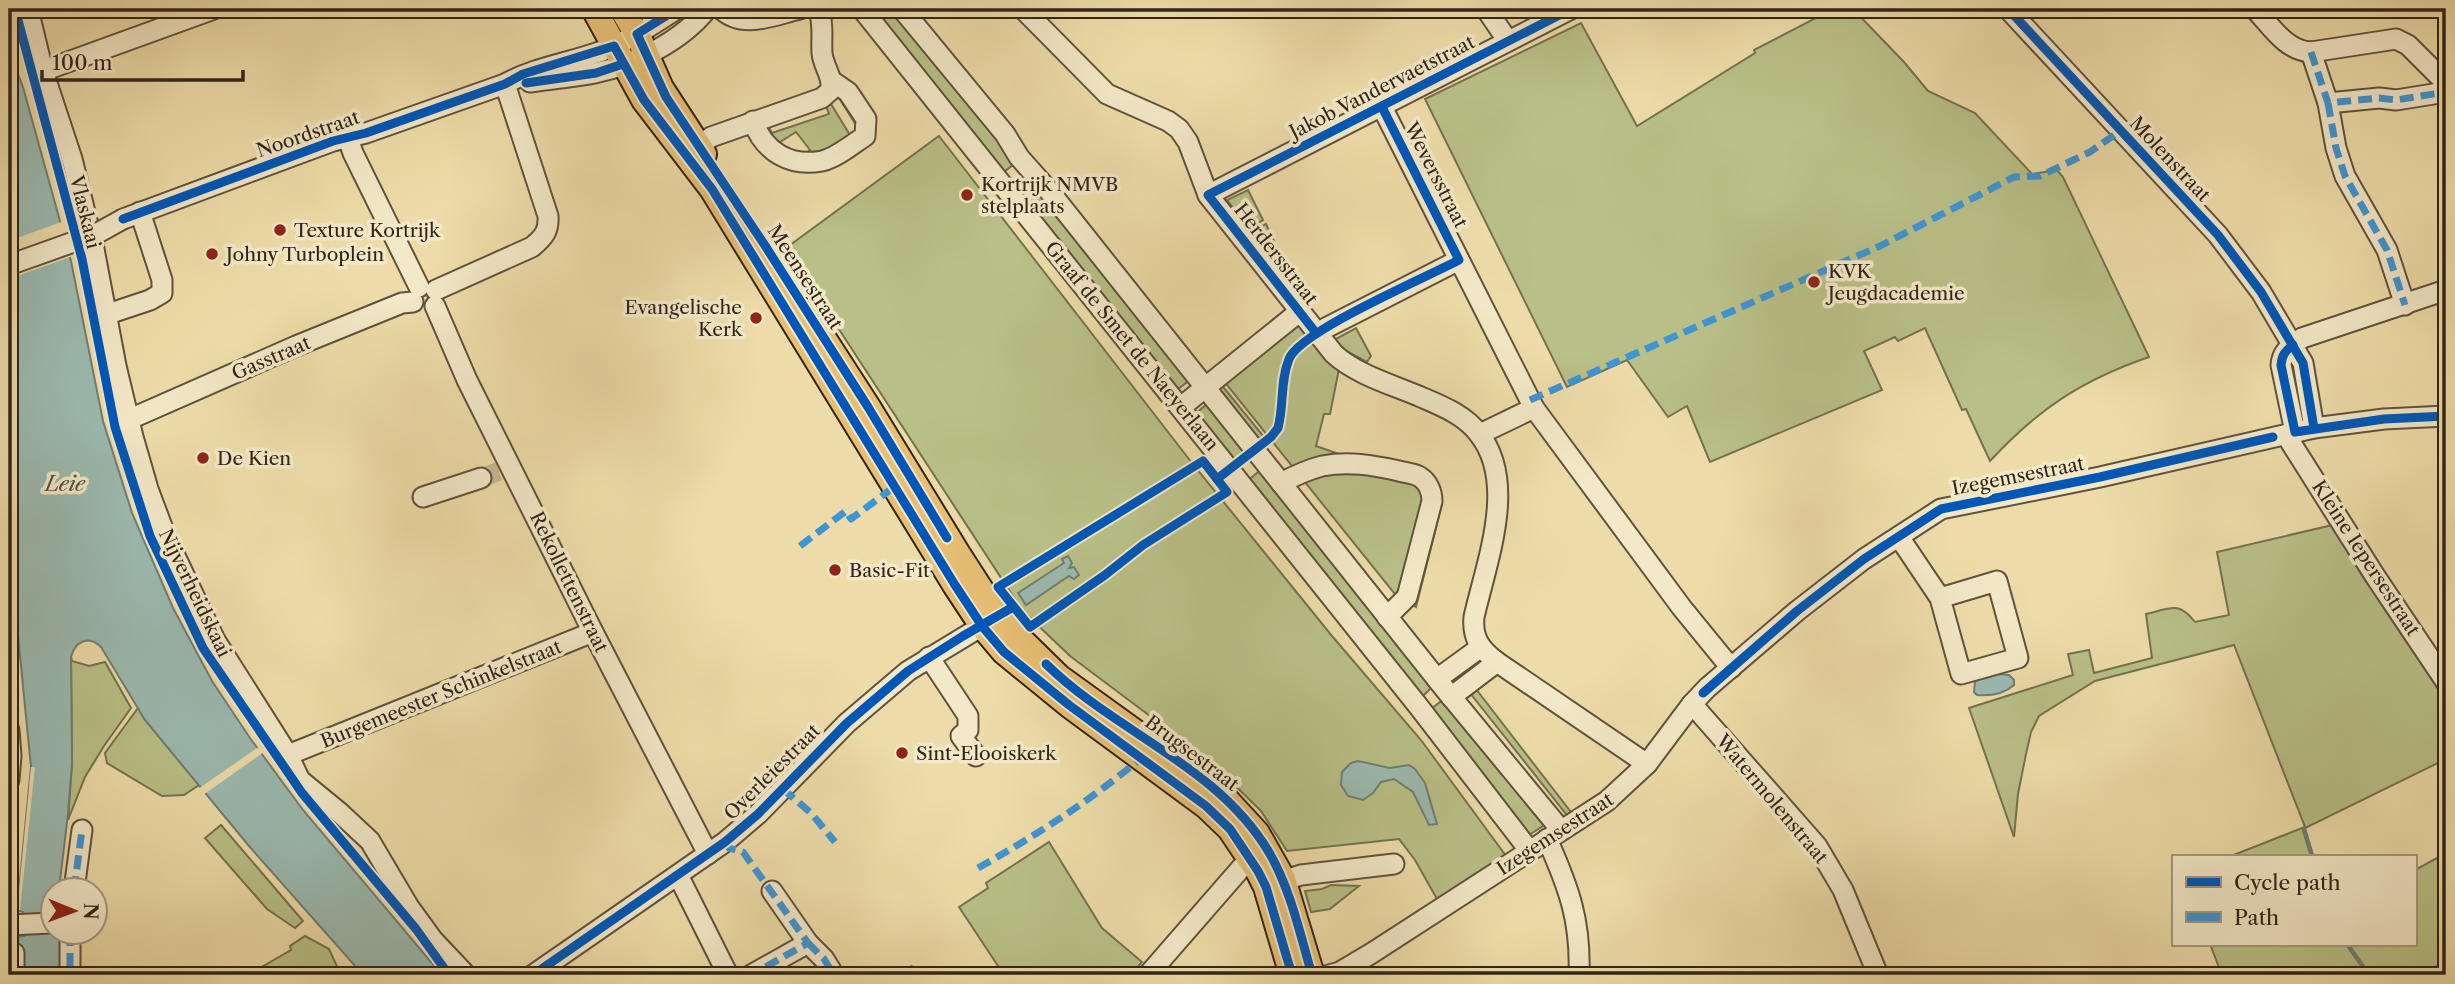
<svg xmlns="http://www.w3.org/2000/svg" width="2455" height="984" font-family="'Libre Caslon Text',serif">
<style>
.green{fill:#b9c087;stroke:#757250;stroke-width:2}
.water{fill:#9bbab0;stroke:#717e74;stroke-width:2}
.pier{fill:#eddca9}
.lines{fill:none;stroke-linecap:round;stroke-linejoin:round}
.stream{stroke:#717e74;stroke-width:4.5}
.minor-tunnel{stroke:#c7b78c;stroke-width:19;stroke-dasharray:19 10;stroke-linecap:butt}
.minor-casing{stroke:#60523d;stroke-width:23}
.major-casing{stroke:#312419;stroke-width:28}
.minor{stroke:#f3e8c7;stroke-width:19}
.major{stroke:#e6be74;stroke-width:24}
.minor-bridge-casing{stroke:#60523d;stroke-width:23;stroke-linecap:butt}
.minor-bridge{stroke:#f3e8c7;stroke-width:19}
.quiet{stroke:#3d95d4;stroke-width:7;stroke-dasharray:14 7;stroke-linecap:butt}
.cycleway-casing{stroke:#f3e8c7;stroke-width:13}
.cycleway{stroke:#0057b8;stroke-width:9}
.poi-dot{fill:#8f2418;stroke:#f3e8c7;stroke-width:2.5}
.labels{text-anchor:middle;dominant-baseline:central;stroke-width:7;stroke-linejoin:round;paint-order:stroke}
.street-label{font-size:19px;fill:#312419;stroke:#f3e8c7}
.poi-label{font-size:19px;fill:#312419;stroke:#f3e8c7;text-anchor:start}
.water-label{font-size:21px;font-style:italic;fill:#515146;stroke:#f3e8c7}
</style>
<rect width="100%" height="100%" fill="#eddca9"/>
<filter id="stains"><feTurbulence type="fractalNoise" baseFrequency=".00286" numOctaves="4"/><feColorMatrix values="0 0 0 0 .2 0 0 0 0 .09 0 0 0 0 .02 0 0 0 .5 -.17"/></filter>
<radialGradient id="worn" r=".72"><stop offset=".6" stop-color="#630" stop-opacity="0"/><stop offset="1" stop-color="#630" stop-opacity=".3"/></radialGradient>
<g class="green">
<polygon points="872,9 899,9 1014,154 1014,164 1004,172"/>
<path d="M1833,9H1853L1904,62L1928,91L1975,113L2032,174L2057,170L2063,177L2149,357C2082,380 2038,409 1990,461L1966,409L1962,410L1925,328L1898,341L1895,337L1864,351L1882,390L1710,462L1687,406L1668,417L1627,360L1567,387L1425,99L1581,23L1637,126L1755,53L1754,50Z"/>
<polygon points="842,95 862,130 817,159 803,156 810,150 796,132 775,145 765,128 768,126 772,133 829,114 826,106 831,104 850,135 856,131 856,125 839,98"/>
<polygon points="939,136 1192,463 1332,636 1421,740 1506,856 1437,899 1415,860 1399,839 1287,851 1261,811 1210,761 1070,656 1022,610 786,248"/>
<polygon points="1026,175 1192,378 1173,393 1014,184"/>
<polygon points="1248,190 1263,220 1249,228 1227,200"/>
<polygon points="1266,224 1274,241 1263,246 1252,232"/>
<polygon points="1296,325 1301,326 1319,346 1317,349 1339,369 1330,414 1324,414 1316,446 1376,467 1435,492 1442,504 1416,607 1394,593 1223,380"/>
<polygon points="1356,328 1371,356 1367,362 1346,351 1334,340"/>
<polygon points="1220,383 1264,437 1255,445 1217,388"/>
<polygon points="1208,403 1249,450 1230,464 1195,414"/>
<polygon points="1264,467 1433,686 1424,695 1417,697 1245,483"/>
<path d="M2337,524L2446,688V759L2305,828L2313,856H2231L2305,827L2234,645L2095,681L2039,716L2031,732L2026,754L2018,794L2014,837L1969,708L2073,675L2068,654L2089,650L2094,673L2152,658L2146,614C2170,609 2178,600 2195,622L2229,615L2217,552Z"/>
<polygon points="71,657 72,661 89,666 105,662 131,708 104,746 85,777 68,820 72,763"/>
<polygon points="1476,689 1574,816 1570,819 1470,693"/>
<polygon points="1444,699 1546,824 1526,837 1431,709"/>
<polygon points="138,708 145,720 199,785 184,795 162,796 107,763 105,753"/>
<polygon points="221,825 303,921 295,928 267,909 205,838"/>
<polygon points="1049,842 1102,928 1142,962 1131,975 1004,975 959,907 988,888 986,883"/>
<polygon points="2446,853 2446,975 2222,975 2210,944 2415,944 2415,870"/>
<polygon points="1331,885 1359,886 1330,909 1311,912 1305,891 1322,889"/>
<polygon points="305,936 329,949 341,975 252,975 253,972 291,950 290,946"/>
</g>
<g class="water">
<path d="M9,51L23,87L71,261L103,421L132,513L173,608L212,681L250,738L303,810L442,975H363L249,846L145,720L101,647C89,635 75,641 71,657L72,763L68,814L59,889L52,890V932L53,935H60V975H19L18,937L24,936L23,912L17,910L31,767L9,544Z"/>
<polygon points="1068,556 1072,563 1069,568 1074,567 1079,575 1074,579 1069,576 1026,605 1018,593 1064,563 1062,559"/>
<path d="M1999,674L2009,675L2014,680V685C2004,694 1989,696 1977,695L1974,692L1975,681Z"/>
<polygon points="1358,761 1390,768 1409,765 1415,769 1425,783 1437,824 1429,825 1413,792 1394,779 1381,782 1373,793 1363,800 1348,796 1341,785 1342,772 1351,763"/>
</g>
<g class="pier">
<polygon points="64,221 73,256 9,279 9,241"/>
<polygon points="260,746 264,752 203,795 198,789"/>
<polygon points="31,767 35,767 20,910 17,910"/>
</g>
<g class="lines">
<g class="stream">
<polyline points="2304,830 2312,856"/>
<polyline points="2347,944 2369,975"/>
<polyline points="2412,975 2446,965"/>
</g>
<polyline class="minor-tunnel" points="481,478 500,471"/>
<defs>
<g id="minor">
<polyline points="28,9 43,71 72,159 94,249 116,366 133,437 148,489 166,537 215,640 288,755 300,780 339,812 370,841 409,907 433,940 466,975"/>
<path d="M721,9C744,30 773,15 800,9"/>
<polyline points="862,9 1419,707 1529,850"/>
<polyline points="902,9 1005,134 1019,157 1050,192 1444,688 1561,830"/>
<path d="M1023,9L1107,94L1168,121L1179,129L1188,142L1208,195L1334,354C1357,375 1393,385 1421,397C1442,406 1465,415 1479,434C1518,483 1486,563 1474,617C1472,638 1480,649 1497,662L1647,764"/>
<polyline points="1486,9 1508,41"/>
<polyline points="2008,9 2218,235 2261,292 2303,363 2314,428"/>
<path d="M2255,9C2271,26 2286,51 2311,52L2396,39L2408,45L2446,83"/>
<polyline points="2311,52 2328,103 2379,98 2396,100 2446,92"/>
<polyline points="43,71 214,9"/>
<path d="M530,82C552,79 574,77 595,73C634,65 682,41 707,9"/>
<polyline points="2328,103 2336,148 2345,176 2387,250 2405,305"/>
<polyline points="1382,107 1534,408 1682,608 1731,668"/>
<path d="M753,121C764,152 790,167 822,161C836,158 853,144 865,136L866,119L848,92L832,81"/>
<polyline points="348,138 353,153 419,287"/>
<path d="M699,147L711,137L822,98L831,90C833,76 823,66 822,53C821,35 824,28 819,9"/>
<polyline points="1208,195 1571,9"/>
<path d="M123,219L333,141L366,133L505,84C535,67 570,63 602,51C629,41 653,24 677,9"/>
<path d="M436,290L532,247C544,237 549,231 548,216L505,84"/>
<polyline points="435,306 467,380 593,632 708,854"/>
<polyline points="108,314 150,300 162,293 162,280 140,212"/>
<polyline points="1316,333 1459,260"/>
<polyline points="1181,407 1299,312"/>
<polyline points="130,419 296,346 402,303 413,302"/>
<path d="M2295,432L2281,365C2282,351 2291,346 2302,338L2446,290"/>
<polyline points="1480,434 1534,408"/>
<polyline points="2288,434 2291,443 2375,576 2446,682"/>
<path d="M1281,483C1294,476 1307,470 1322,466C1349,461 1372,465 1399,471C1405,473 1414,473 1420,477C1428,482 1432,492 1432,501L1407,597L1387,617"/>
<polyline points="423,497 481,478"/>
<polyline points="1899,537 1940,598 1961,674 2018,658 1997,581 1940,598"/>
<polyline points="929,657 968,716 968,730 961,736 976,756"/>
<polyline points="1437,679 1481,647"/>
<polyline points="1451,697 1497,662"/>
<polyline points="1692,704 1817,846 1843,890 1878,975"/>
<polyline points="9,730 11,756 9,780"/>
<polyline points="288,755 593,632"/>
<path d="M1547,839C1569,888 1581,921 1579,975"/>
<polyline points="678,875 728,975"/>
<polyline points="1270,885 1301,875 1394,864"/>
<polyline points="74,890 82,830"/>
<polyline points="9,925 52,923"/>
<polyline points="70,932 70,975"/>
<polyline points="808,943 824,959 834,975"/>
<polyline points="9,954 14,953 14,975"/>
<polyline points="533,975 725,842 758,814 847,723 908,671 992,620"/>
<polyline points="751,975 808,943 772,891"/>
<polyline points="1148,975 1242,867 1262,857"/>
<polyline points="1329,975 1340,972 1372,953 1607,801 1647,764 1692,704 1707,688 1797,611 1864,559 1941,509 2100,477 2314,428 2384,419 2446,416"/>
</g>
<g id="major">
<polyline points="594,9 644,100 712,189 955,585 982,626 1004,652 1069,705 1206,806 1230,829 1258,871 1266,887 1292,975"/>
<polyline points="622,9 640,40 661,88 704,154"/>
<polyline points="806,311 868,407 958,554 989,602 1009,628 1059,677 1221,794 1257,833 1283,879 1312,975"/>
</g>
</defs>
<use href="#minor" class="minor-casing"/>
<use href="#major" class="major-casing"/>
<use href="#minor" class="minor"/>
<use href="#major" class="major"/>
<defs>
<polyline id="minor-bridge" points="9,265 96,234 123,219"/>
</defs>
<use href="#minor-bridge" class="minor-bridge-casing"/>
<use href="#minor-bridge" class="minor-bridge"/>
<g class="quiet">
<polyline points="2311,52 2328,103 2379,98 2396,100 2446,92"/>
<polyline points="2328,103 2336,148 2345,176 2387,250 2405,305"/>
<polyline points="1530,400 1880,246 2014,177 2040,176 2090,152 2120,131"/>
<polyline points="800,546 846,511 851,519 894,487"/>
<polyline points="783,789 811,813 835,842"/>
<polyline points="725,842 729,848 743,852 808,943 751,975"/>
<path d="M978,868C1035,836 1090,801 1140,759"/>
<polyline points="74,890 82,830"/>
<polyline points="70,932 70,975"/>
<polyline points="808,943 824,959 834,975"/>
<polyline points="9,954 14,953 14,975"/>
<polyline points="902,975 916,966 922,975"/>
</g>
<defs>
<g id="cycleway">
<polyline points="15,9 82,259 115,427 150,536 203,648 302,793 416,929 449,975"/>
<polyline points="677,9 637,34 666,97 764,244 868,407 947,538"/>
<polyline points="2008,9 2218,235 2261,292 2303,363 2314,428"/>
<polyline points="526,83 596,73 623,64"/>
<polyline points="123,219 333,141 366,133 505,84 523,74 614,46 644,100 712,189 955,585 982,626 1004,652 1069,705 1206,806 1230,829 1258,871 1266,887 1292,975"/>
<polyline points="1316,333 1208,195 1571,9"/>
<path d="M2293,345C2285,351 2282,355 2281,365L2295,432L2384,419L2446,416"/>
<polygon points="1203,461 1227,492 1143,545 1105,575 1030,627 998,587"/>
<path d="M1217,479L1271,437L1278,428C1284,406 1280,381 1289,359C1300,331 1427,277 1459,260L1382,107"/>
<path d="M1046,664C1116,733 1219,766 1270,854C1291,891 1300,934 1312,975"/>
<polyline points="1703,693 1797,611 1864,559 1941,509 2100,477 2273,437"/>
<polyline points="533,975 725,842 758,814 847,723 908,671 963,636 1013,607"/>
</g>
</defs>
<use href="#cycleway" class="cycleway-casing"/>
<use href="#cycleway" class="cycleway"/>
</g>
<g class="poi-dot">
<circle cx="967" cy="195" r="7"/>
<circle cx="280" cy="230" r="7"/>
<circle cx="212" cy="254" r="7"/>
<circle cx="1814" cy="282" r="7"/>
<circle cx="756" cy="318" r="7"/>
<circle cx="203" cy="458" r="7"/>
<circle cx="835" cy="570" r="7"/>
<circle cx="902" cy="753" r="7"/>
</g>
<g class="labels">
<g class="street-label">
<text transform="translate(1382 87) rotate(-27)">Jakob Vandervaetstraat</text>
<text transform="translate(308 134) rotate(-19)">Noordstraat</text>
<text transform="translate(2170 159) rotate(47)">Molenstraat</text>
<text transform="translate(1436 175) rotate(63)">Weversstraat</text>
<text transform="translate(85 212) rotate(76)">Vlaskaai</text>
<text transform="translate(1276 254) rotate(52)">Herdersstraat</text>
<text transform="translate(805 277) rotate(57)">Meensestraat</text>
<text transform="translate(1132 346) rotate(51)">Graaf de Smet de Naeyerlaan</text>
<text transform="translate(271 358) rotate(-23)">Gasstraat</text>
<text transform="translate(2018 476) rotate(-11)">Izegemsestraat</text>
<text transform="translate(2366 558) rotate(57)">Kleine Iepersestraat</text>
<text transform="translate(569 582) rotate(64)">Rekollettenstraat</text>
<text transform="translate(195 593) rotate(64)">Nijverheidskaai</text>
<text transform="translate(441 694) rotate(-22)">Burgemeester Schinkelstraat</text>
<text transform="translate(1192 753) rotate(37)">Brugsestraat</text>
<text transform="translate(772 772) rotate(-45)">Overleiestraat</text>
<text transform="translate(1772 799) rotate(50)">Watermolenstraat</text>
<text transform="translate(1555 834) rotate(-33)">Izegemsestraat</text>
</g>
<g class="poi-label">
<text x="981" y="184">Kortrijk NMVB<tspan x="981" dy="22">stelplaats</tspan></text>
<text x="294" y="230">Texture Kortrijk</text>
<text x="226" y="254">Johny Turboplein</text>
<text x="1828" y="271">KVK<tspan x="1828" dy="22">Jeugdacademie</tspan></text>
<text x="742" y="307" text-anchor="end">Evangelische<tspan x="742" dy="22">Kerk</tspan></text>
<text x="217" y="458">De Kien</text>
<text x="849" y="570">Basic-Fit</text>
<text x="916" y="753">Sint-Elooiskerk</text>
</g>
<g class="water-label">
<text x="65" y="483">Leie</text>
</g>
</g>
<rect width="2455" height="984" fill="none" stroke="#eddca9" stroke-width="35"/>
<rect x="10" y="10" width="2434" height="963" fill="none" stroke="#312419" stroke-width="3.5"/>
<rect x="18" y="18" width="2420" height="949" fill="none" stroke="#312419" stroke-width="2"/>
<rect x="2172" y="855" width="245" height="91" fill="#f3e8c7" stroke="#a59a81" stroke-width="2"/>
<rect x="2186" y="877" width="35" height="10" fill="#0057b8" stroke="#a59a81" stroke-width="2"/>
<text x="2234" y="890" font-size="21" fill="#312419">Cycle path</text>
<rect x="2186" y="912" width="35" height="10" fill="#3d95d4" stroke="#a59a81" stroke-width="2"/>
<text x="2234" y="925" font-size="21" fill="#312419">Path</text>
<g transform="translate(74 911) rotate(91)"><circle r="33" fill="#f3e8c7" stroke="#a59a81" stroke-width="2"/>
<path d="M0-5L12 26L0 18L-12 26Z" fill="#8f2418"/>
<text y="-10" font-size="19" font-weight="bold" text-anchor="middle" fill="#312419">N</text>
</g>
<path d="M42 70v10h201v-10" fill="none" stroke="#312419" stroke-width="3.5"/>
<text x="52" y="70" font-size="21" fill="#312419" stroke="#f3e8c7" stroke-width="5" paint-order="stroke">100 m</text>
<rect width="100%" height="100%" filter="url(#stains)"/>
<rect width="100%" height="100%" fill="url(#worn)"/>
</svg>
